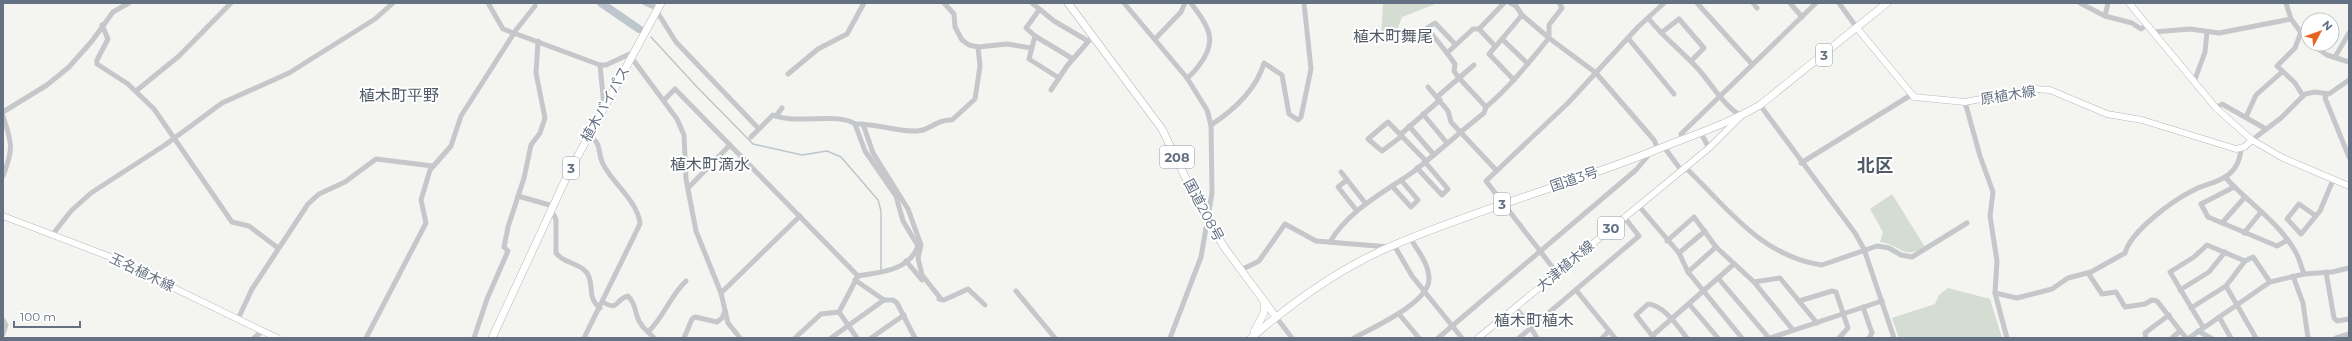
<svg xmlns="http://www.w3.org/2000/svg" width="2352" height="341" font-family="Montserrat,'Noto Sans JP',sans-serif">
<style>
.green{fill:#d5dcd2}
.lines{fill:none;stroke-linecap:round;stroke-linejoin:round}
.stream{stroke:#bdc6cd;stroke-width:1.5}
.river{stroke:#bdc6cd;stroke-width:8}
.major-casing{stroke:#b5b8bd;stroke-width:7}
.highway-casing{stroke:#b5b7bb;stroke-width:8}
.minor{stroke:#c5c7cb;stroke-width:5}
.major{stroke:#fff;stroke-width:6}
.highway{stroke:#fff;stroke-width:7}
.labels{text-anchor:middle;dominant-baseline:central;stroke-width:4;stroke-linejoin:round;paint-order:stroke}
.shield{fill:#fff;stroke:#929ca8;stroke-width:1}
.shield-label{font-size:13px;font-weight:bold;fill:#637182}
.street-label{font-size:14px;fill:#637182;stroke:#fff}
.quarter-label{font-size:16px;fill:#515b67;stroke:#fff}
.district-label{font-size:18px;font-weight:bold;fill:#515b67;stroke:#fff}
</style>
<rect width="100%" height="100%" fill="#f4f5f1"/>
<g class="green">
<polygon points="1383,3 1438,3 1402,17 1395,35 1381,36"/>
<path d="M1892,194L1925,247C1901,260 1902,245 1880,242L1883,232L1870,209Z"/>
<polygon points="1948,288 1990,299 2002,338 1899,338 1892,318 1935,304 1939,295"/>
</g>
<g class="lines">
<polyline class="stream" points="651,37 697,87 753,144 802,155 827,151 841,157 878,200 881,211 881,271"/>
<polyline class="river" points="601,3 639,29"/>
<defs>
<g id="major">
<polyline points="2129,3 2216,108 2252,140 2283,158 2349,186"/>
<polyline points="1857,28 1914,97 1965,102 2034,89 2050,90 2107,114 2142,120 2236,149 2244,147 2252,140"/>
<polyline points="3,216 108,256 277,338"/>
<polyline points="1478,338 1709,148 1741,116"/>
</g>
<g id="highway">
<polyline points="1068,3 1162,129 1192,191 1224,247 1276,317"/>
<polyline points="1254,332 1264,313 1264,301"/>
<polyline points="492,338 568,174 661,3"/>
<path d="M1251,338C1294,301 1341,267 1394,245C1480,208 1572,184 1658,149C1693,135 1728,124 1760,105L1887,3"/>
</g>
</defs>
<use href="#major" class="major-casing"/>
<use href="#highway" class="highway-casing"/>
<g class="minor">
<polyline points="488,3 503,29 600,65 606,65 634,52"/>
<path d="M645,3L654,7L676,42L759,129L773,115C796,125 839,112 855,124L865,151L896,196L903,221L918,246C909,271 880,272 858,276"/>
<polyline points="1032,3 1054,21 1088,41"/>
<polyline points="1124,3 1187,78 1207,110 1211,125 1212,193 1201,257 1170,338"/>
<polyline points="1510,3 1516,6 1522,15"/>
<polyline points="1559,3 1562,8 1549,25 1549,38 1596,73 1654,140 1658,149"/>
<polyline points="1697,3 1752,64"/>
<polyline points="1753,3 1757,8"/>
<polyline points="1790,3 1802,17"/>
<polyline points="1839,3 1857,28"/>
<polyline points="2080,3 2105,16 2132,23 2141,29 2147,25"/>
<polyline points="2286,3 2291,19 2308,42"/>
<polyline points="2105,16 2108,3"/>
<path d="M1649,19C1664,38 1683,52 1699,70C1713,86 1723,105 1741,116"/>
<polyline points="102,25 108,39 97,60 97,64 128,84 154,109 232,222 249,226 278,248"/>
<polyline points="2153,32 2190,29 2219,33 2291,19"/>
<polyline points="2301,32 2295,48 2277,66 2295,83 2303,96"/>
<polyline points="1661,33 1679,19 1704,48 1691,61"/>
<polyline points="1035,36 1026,28 1039,10"/>
<polyline points="1628,38 1674,94"/>
<polyline points="1155,39 1181,12 1185,3"/>
<polyline points="1502,39 1489,54 1514,80"/>
<polyline points="2311,44 2327,55 2349,62"/>
<polyline points="1495,46 1479,29 1504,3"/>
<polyline points="978,47 1007,44 1031,48"/>
<polyline points="1447,53 1427,28 1435,23 1455,44"/>
<polyline points="2335,57 2349,33"/>
<polyline points="630,59 634,61 677,119 684,135 686,179 696,231 721,293 728,323 740,338"/>
<polyline points="600,65 604,106"/>
<polyline points="1474,65 1459,78 1454,71 1455,64 1447,53 1473,29 1479,29"/>
<polyline points="788,74 818,49 847,34 864,3"/>
<polyline points="1059,78 1029,59 1035,36 1073,59"/>
<path d="M1187,78C1192,75 1196,69 1200,64C1219,39 1207,25 1191,3"/>
<polyline points="2194,82 2205,52 2207,32"/>
<polyline points="1428,87 1448,111 1451,122 1496,170"/>
<polyline points="1051,90 1067,66 1093,36"/>
<polyline points="136,91 179,56 231,3"/>
<polyline points="2326,94 2325,98 2349,157"/>
<path d="M1437,97L1459,78L1486,107C1510,87 1529,62 1549,38L1522,15L1502,39L1528,64"/>
<polyline points="664,100 675,89 858,276"/>
<polyline points="1965,102 1980,156 1993,192 1990,216 1997,261 1995,293 2007,338"/>
<polyline points="1760,105 1855,233 1864,249 1894,338"/>
<polyline points="2216,108 2222,104 2266,129"/>
<polyline points="3,112 47,85 69,67 92,41 113,12 129,3"/>
<polyline points="1423,114 1447,143"/>
<path d="M3,116C12,144 14,148 3,176"/>
<polyline points="776,116 782,108"/>
<polyline points="2246,117 2256,95 2282,72"/>
<path d="M855,124C876,123 896,132 917,131C930,131 936,119 952,120L975,99L980,66L978,47L969,45L962,40L955,27L954,14L944,3"/>
<polyline points="863,124 873,153 908,209 921,245 918,258 922,275 941,299"/>
<path d="M1211,125C1234,110 1256,90 1264,63L1282,75L1289,114L1298,120L1301,117L1311,69L1304,3"/>
<polyline points="1409,126 1434,155"/>
<polyline points="1701,133 1709,148"/>
<polyline points="1401,134 1440,100"/>
<polyline points="1402,136 1382,151 1368,139 1388,122 1426,161"/>
<polyline points="751,137 759,129"/>
<polyline points="2252,140 2281,118 2305,94 2315,92 2329,94 2349,80"/>
<polyline points="1682,141 1681,134 1816,3"/>
<polyline points="1664,147 1681,170"/>
<polyline points="1801,163 1911,95"/>
<path d="M1685,167C1727,207 1760,256 1822,265L1877,246L1889,248L1901,255L1912,257L1967,223"/>
<polyline points="1417,168 1442,195 1448,189 1425,162"/>
<polyline points="1341,172 1366,204"/>
<path d="M2225,177C2247,202 2278,221 2295,251C2299,257 2301,266 2304,274"/>
<polyline points="1347,180 1338,187 1357,211"/>
<polyline points="1392,186 1411,207 1418,200 1401,180"/>
<polyline points="2234,187 2201,204 2208,217 2277,246 2288,240"/>
<polyline points="688,188 730,145"/>
<polyline points="518,196 553,206"/>
<polyline points="1638,205 1679,253 1688,272 1742,338"/>
<path d="M550,212L554,215L556,220V253C564,264 579,262 587,273C595,285 586,297 600,308"/>
<polyline points="2316,216 2299,204 2287,219 2301,234 2320,211 2333,180"/>
<polyline points="2222,223 2245,197"/>
<polyline points="2244,233 2261,212"/>
<polyline points="53,234 71,211 91,193 165,145 222,103 289,73 375,19 393,3"/>
<polyline points="1667,241 1694,217 1716,247 1754,282"/>
<path d="M1330,242C1349,210 1383,193 1413,172C1437,153 1460,132 1484,113L1486,107"/>
<polyline points="1394,245 1412,276 1462,338"/>
<polyline points="1679,253 1705,231"/>
<polyline points="906,261 922,280"/>
<polyline points="1241,270 1259,261 1285,224 1316,241 1389,247"/>
<polyline points="1688,272 1716,247"/>
<polyline points="2326,272 2334,318 2337,321 2349,319"/>
<polyline points="1557,273 1486,181 1568,103 1638,27 1664,3"/>
<polyline points="2088,273 2102,294 2116,292 2125,307 2145,304 2152,300 2157,301 2186,338"/>
<polyline points="2293,276 2303,303 2308,338"/>
<polyline points="1718,278 1769,338"/>
<polyline points="855,280 884,300 893,300 897,303 915,338"/>
<polyline points="2226,286 2256,338"/>
<polyline points="1576,290 1615,338"/>
<polyline points="2180,290 2209,272 2225,252"/>
<polyline points="1016,291 1055,338"/>
<polyline points="721,293 800,216"/>
<path d="M1995,293L2017,298L2052,289L2068,278L2091,272L2125,253C2131,231 2173,200 2194,190C2203,185 2216,183 2225,177C2235,171 2240,160 2241,149"/>
<polyline points="939,299 944,300 968,289 985,305"/>
<polyline points="1799,301 1832,291 1836,292 1848,328 1839,338"/>
<path d="M603,302C619,312 615,299 628,296C640,308 631,317 648,332C664,317 670,296 686,281"/>
<polyline points="1689,304 1718,338"/>
<polyline points="1515,307 1532,327"/>
<polyline points="1863,307 1872,333 1869,338"/>
<polyline points="2191,308 2226,286 2245,261 2253,257 2270,282"/>
<polyline points="839,312 857,338"/>
<polyline points="1399,314 1419,338"/>
<polyline points="2219,317 2231,338"/>
<polyline points="238,319 252,289 308,204 319,194 345,182 376,159 433,166"/>
<polyline points="1274,319 1276,317 1292,338"/>
<polyline points="3,320 6,325 3,334"/>
<polyline points="2203,327 2170,272 2194,257 2207,245 2245,261"/>
<polyline points="1531,328 1537,338"/>
<polyline points="1793,330 1754,282 1780,278 1817,323"/>
<polyline points="2198,331 2211,338"/>
<polyline points="648,332 654,338"/>
<polyline points="1652,336 1734,264"/>
<polyline points="254,338 262,331"/>
<polyline points="366,338 426,223 421,200 430,170 451,146 461,116 516,30 535,6"/>
<polyline points="474,338 487,299 508,251 504,247 508,227 524,178 531,145 540,133 545,118 536,73 538,41"/>
<path d="M584,338L640,224C638,201 613,184 603,164C596,150 604,145 588,135"/>
<polyline points="684,338 692,319 695,317 717,322 722,318 725,311"/>
<polyline points="795,338 821,314 839,312 858,276"/>
<polyline points="831,338 884,300"/>
<polyline points="871,338 904,315"/>
<path d="M1354,338C1372,328 1429,303 1429,279C1429,264 1418,251 1410,238"/>
<polyline points="1438,338 1636,170 1651,152"/>
<polyline points="1519,338 1639,236 1624,217"/>
<polyline points="1602,338 1609,331"/>
<path d="M1654,338L1636,315L1648,304C1664,305 1678,327 1687,338"/>
<polyline points="1770,338 1882,301"/>
<polyline points="2146,338 2145,333 2169,315"/>
<polyline points="2172,338 2180,331"/>
<polyline points="2189,338 2270,282 2304,274 2332,272 2349,268"/>
<polyline points="2336,338 2349,334"/>
</g>
<use href="#major" class="major"/>
<use href="#highway" class="highway"/>
</g>
<g class="labels">
<g class="shield">
<rect x="1816" y="44" width="16" height="22" rx="3"/>
<rect x="1160" y="146" width="34" height="22" rx="3"/>
<rect x="563" y="157" width="16" height="22" rx="3"/>
<rect x="1494" y="193" width="16" height="22" rx="3"/>
<rect x="1598" y="217" width="26" height="22" rx="3"/>
</g>
<g class="shield-label">
<text x="1824" y="55">3</text>
<text x="1177" y="157">208</text>
<text x="571" y="168">3</text>
<text x="1502" y="204">3</text>
<text x="1611" y="228">30</text>
</g>
<g class="street-label">
<text transform="translate(2008 95) rotate(-9)">原植木線</text>
<text transform="translate(605 104) rotate(-61)">植木バイパス</text>
<text transform="translate(1574 179) rotate(-19)">国道3号</text>
<text transform="translate(1204 210) rotate(62)">国道208号</text>
<text transform="translate(1565 266) rotate(-40)">大津植木線</text>
<text transform="translate(142 272) rotate(26)">玉名植木線</text>
</g>
<g class="quarter-label">
<text x="1393" y="36">植木町舞尾</text>
<text x="399" y="95">植木町平野</text>
<text x="710" y="164">植木町滴水</text>
<text x="1534" y="320">植木町植木</text>
</g>
<g class="district-label">
<text x="1875" y="166">北区</text>
</g>
</g>
<rect width="2352" height="341" fill="none" stroke="#637182" stroke-width="8"/>
<g transform="translate(2320 32) rotate(49)"><circle r="19" fill="#ffffff" stroke="#c1c6cd"/>
<path d="M0-3L7 15L0 10L-7 15Z" fill="#e7611f"/>
<text y="-6" font-size="11" font-weight="bold" text-anchor="middle" fill="#637182">N</text>
</g>
<path d="M14 321v6h66v-6" fill="none" stroke="#637182" stroke-width="2"/>
<text x="20" y="321" font-size="12" fill="#637182" stroke="#ffffff" stroke-width="3" paint-order="stroke">100 m</text>
</svg>
